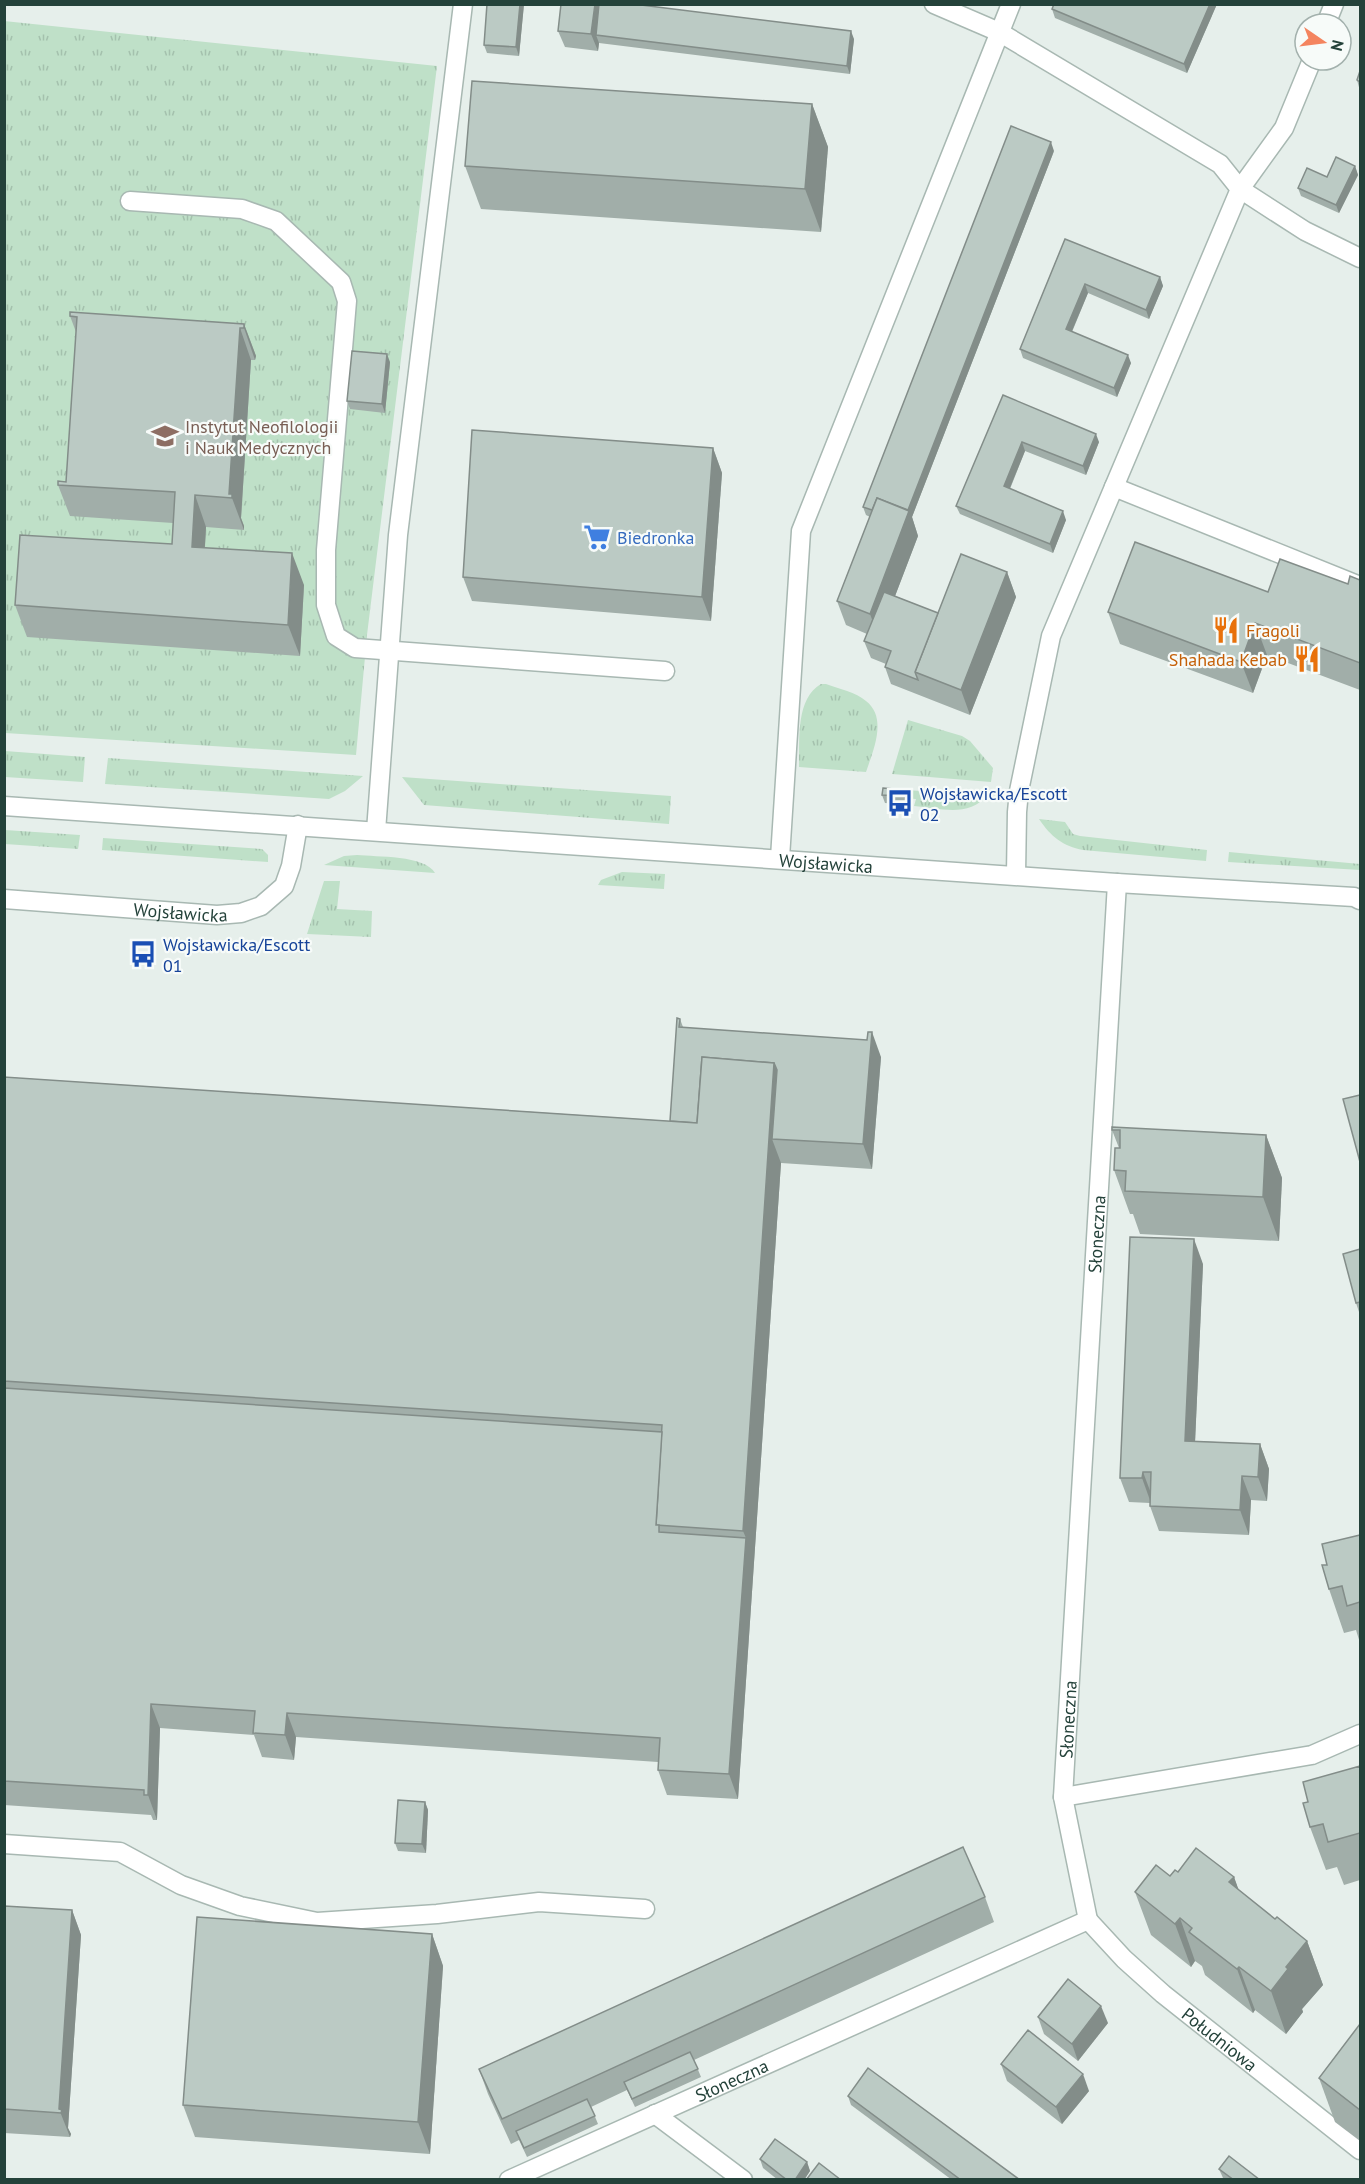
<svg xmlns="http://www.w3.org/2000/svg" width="1365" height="2184" font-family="'PT Sans',sans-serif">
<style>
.grass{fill:url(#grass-tufts)}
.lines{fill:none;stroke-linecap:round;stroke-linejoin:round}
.service-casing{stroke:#a8b8b2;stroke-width:21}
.minor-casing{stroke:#a8b8b2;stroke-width:21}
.tertiary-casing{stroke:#a8b8b2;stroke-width:21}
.service{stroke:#fff;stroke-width:18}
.minor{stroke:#fff;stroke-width:18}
.tertiary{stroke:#fff;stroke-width:18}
.wall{fill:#a1aea9}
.shaded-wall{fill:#838d89}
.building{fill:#bbcac4;stroke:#838d89;stroke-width:1.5}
.labels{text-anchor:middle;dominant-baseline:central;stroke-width:4.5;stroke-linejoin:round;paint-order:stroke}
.education-label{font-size:18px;fill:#785e54;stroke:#f7fbf9;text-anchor:start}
.shop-label{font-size:18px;fill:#366cbe;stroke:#f7fbf9;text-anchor:start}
.food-label{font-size:18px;fill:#c56008;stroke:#f7fbf9;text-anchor:start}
.transit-label{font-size:18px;fill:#164399;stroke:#f7fbf9;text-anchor:start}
.street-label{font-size:18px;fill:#24423a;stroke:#f7fbf9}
</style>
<defs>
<pattern id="grass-tufts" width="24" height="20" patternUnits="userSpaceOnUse" patternTransform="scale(1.5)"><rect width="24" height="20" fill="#bfe0c8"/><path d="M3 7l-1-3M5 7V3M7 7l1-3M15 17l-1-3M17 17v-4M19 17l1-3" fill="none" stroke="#a4c1ad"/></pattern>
</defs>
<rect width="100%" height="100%" fill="#e6efeb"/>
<g class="grass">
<polygon points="4,21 437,66 367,635 356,755 5,733"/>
<path d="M821,684H826C839,689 856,692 866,701C888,718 873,751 866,772L799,767C800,741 795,699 821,684Z"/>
<polygon points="908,720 962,736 970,741 993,768 991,782 892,774"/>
<polygon points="5,751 85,757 83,782 5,777"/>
<polygon points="108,758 363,776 345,791 329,799 105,784"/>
<polygon points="402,777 671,796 669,824 424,805"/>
<path d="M889,789L987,795C970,818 939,808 914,806L916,799L887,797Z"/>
<path d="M1039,819L1065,822L1073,834L1080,836L1207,850L1206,861L1083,850C1063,846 1051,837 1039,819Z"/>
<polygon points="5,830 80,835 78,849 5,844"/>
<polygon points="103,838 262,849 268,855 268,862 102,850"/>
<polygon points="1229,852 1360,864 1360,870 1228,862"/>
<path d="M357,855C377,857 425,855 435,873L324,865L344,856Z"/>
<polygon points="622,872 665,874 664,889 598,885 601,880"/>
<polygon points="324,881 340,881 337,909 372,911 371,937 307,934"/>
</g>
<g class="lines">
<defs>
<g id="service">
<polyline points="130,201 242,209 276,221 341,282 347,301 326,550 326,605 336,636 355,648 665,671"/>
<polyline points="1063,1797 1312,1755 1360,1734"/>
<polyline points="4,1844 120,1852 181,1885 240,1906 317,1922 437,1914 539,1902 645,1909"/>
</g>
<g id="minor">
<polyline points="934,4 999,32"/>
<polyline points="1326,24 1334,4"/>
<polyline points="1312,60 1284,128 1240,189 1305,231 1360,258"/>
<polyline points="1114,487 1360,586"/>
<polyline points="376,831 398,535 463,4"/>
<path id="s1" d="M4,899L217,915L241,913L261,906L284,886L291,866L298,825"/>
<path id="s2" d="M1088,1920L1124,1959L1163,1994L1360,2150"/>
<polyline points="655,2114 743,2180"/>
<path id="s3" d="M509,2180L1088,1920L1063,1797L1117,883"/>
</g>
<g id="tertiary">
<polyline points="999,32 1220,164 1240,189 1051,636 1019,791 1017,812 1016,874"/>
<path id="s4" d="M4,806L1117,883L1354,897L1360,900"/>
<polyline points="780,858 801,531 1011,4"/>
</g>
</defs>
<use href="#service" class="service-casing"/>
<use href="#minor" class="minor-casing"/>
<use href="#tertiary" class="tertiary-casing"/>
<use href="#service" class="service"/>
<use href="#minor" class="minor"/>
<use href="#tertiary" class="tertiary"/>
</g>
<g class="wall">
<polygon points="524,4 519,56 487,53 484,45"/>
<polygon points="1217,4 1187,73 1055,18 1052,9"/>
<polygon points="638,5 854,39 850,74 599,43 598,51 565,47 558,31"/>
<polygon points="1360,71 1360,91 1357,80"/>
<polygon points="812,104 828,147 821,232 481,209 465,166"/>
<polygon points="1054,151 912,517 918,536 895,596 938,613 1007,572 1016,597 970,715 891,684 885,667 886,664 871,658 864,641 867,634 846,625 837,601 870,517 866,515 863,507"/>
<polygon points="1355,166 1358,175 1339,213 1301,196 1298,188"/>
<polygon points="1065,239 1160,277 1163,286 1149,319 1088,293 1072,332 1131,363 1117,397 1023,358 1020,349"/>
<polygon points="70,316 244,324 256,356 255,360 251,360 241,518 244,526 244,530 206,527 205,547 304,585 300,656 27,637 15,605 172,544 173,523 70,516 58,485 66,482 76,332"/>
<polygon points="390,362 385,413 350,409 347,401"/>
<polygon points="1003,395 1099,442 1086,475 1025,451 1010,489 1066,520 1053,553 960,514 956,506"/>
<polygon points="713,448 722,473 711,621 472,601 463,577"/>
<polygon points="1360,580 1360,690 1267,655 1253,693 1120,644 1108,612 1268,592 1348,584"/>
<polygon points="905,790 909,799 907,805 885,803 882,795"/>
<polygon points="680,1019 683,1027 881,1057 872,1169 781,1163 738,1799 667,1795 658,1770 658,1762 296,1737 294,1760 262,1757 254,1735 160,1728 157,1820 153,1820 151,1815 4,1805 4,1077 670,1121"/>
<polygon points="1112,1130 1266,1135 1282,1178 1279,1241 1140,1234 1133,1214 1130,1214 1114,1170 1119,1148"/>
<polygon points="1360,1249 1360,1315 1356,1303"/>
<polygon points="1203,1264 1195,1441 1260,1444 1269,1469 1267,1501 1251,1500 1249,1535 1159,1531 1150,1506 1150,1503 1129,1502 1120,1478"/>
<polygon points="1360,1535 1360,1643 1356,1630 1344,1633 1329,1589 1327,1565"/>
<polygon points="1360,1766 1360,1880 1344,1885 1337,1867 1326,1870 1310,1827 1308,1802"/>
<polygon points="425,1802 428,1810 426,1853 398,1851 395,1843"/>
<polygon points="1178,1872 1234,1877 1238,1889 1275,1919 1307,1941 1323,1985 1302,2009 1303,2012 1286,2034 1255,2010 1253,2013 1205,1975 1202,1966 1195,1961 1191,1967 1151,1935 1135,1892 1170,1876"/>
<polygon points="985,1897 994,1922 694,2060 701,2077 635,2107 627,2090 591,2107 598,2124 527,2157 519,2140 511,2144 488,2094 479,2069"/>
<polygon points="4,1906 72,1910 81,1935 68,2128 71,2134 70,2137 4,2133"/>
<polygon points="432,1934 443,1966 430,2154 195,2137 183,2105"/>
<polygon points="1038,2017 1108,2023 1078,2061 1044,2034"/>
<polygon points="1360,2024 1360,2141 1335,2122 1319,2078"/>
<polygon points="1001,2064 1089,2091 1062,2124 1007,2081"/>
<polygon points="848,2096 1020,2180 952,2180 851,2105"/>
<polygon points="760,2159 807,2162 810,2171 804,2180 778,2180 763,2168"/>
<polygon points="1219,2169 1260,2180 1225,2180 1223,2178"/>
</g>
<g class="shaded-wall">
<polygon points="520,4 524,4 519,56 516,47"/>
<polygon points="595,4 601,4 596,35 599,43 598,51 591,34"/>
<polygon points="1210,4 1217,4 1187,73 1184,64"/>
<polygon points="851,31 854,39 850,74 847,66"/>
<polygon points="812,104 828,147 821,232 805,189"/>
<polygon points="1051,142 1054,151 912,517 918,536 879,638 870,614 903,522"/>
<polygon points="1355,166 1358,175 1339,213 1336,205"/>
<polygon points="1160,277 1163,286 1149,319 1146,310"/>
<polygon points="1085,284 1088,293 1069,338 1066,329"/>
<polygon points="244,324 256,356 255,360 244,328"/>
<polygon points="240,328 251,360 241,518 244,526 244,530 232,498 229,494"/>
<polygon points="387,354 390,362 385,413 382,404"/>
<polygon points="1128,355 1131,363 1117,397 1114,388"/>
<polygon points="1096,434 1099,442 1086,475 1083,466"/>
<polygon points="1022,442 1025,451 1007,495 1004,486"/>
<polygon points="713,448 722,473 711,621 702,597"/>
<polygon points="195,495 206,527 203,578 192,547"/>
<polygon points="1063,511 1066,520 1053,553 1050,544"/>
<polygon points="292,553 304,585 300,656 288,625"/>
<polygon points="1007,572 1016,597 970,715 961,690"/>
<polygon points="1255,623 1267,655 1253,693 1241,662"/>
<polygon points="905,790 909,799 907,805 904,796"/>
<polygon points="872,1032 881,1057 872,1169 863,1144"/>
<polygon points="774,1063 786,1094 772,1139 781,1163 738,1799 729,1774 746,1538 743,1531"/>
<polygon points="1266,1135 1282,1178 1279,1241 1263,1197"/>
<polygon points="1194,1239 1203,1264 1194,1466 1185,1441"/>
<polygon points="1260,1444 1269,1469 1267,1501 1258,1477"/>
<polygon points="1143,1472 1152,1496 1151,1503 1142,1478"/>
<polygon points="1242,1476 1251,1500 1249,1535 1240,1510"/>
<polygon points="151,1704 160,1728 157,1820 148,1795"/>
<polygon points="287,1713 296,1737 294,1760 285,1735"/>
<polygon points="425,1802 428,1810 426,1853 422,1844"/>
<polygon points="1234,1877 1250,1921 1229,1882"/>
<polygon points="72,1910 81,1935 68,2128 71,2134 70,2137 59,2109"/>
<polygon points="1180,1918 1195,1961 1191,1967 1175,1924"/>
<polygon points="432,1934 443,1966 430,2154 418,2122"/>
<polygon points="1307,1941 1323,1985 1302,2009 1303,2012 1286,2034 1271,1991 1286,1967"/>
<polygon points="1239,1967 1255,2010 1253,2013 1237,1969"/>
<polygon points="1101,2006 1108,2023 1078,2061 1072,2044"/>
<polygon points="1083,2074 1089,2091 1062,2124 1056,2107"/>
<polygon points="807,2162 810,2171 804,2180 795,2180"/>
</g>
<g class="building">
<polygon points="487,4 520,4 516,47 484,45"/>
<polygon points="561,4 595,4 591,34 558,31"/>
<polygon points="599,4 633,4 851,31 847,66 596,35"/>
<polygon points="1054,4 1210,4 1184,64 1052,9"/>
<polygon points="1360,71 1360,82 1357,80"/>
<polygon points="472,81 812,104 805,189 465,166"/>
<polygon points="1011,126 1051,142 908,510 877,498 872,510 863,507"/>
<polygon points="1336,157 1355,166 1336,205 1298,188 1307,168 1327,177"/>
<polygon points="1065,239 1160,277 1146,310 1085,284 1066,329 1128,355 1114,388 1020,349"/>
<polygon points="70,312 244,324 244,328 240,328 229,494 232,494 232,498 195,495 192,547 292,553 288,625 15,605 20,535 172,544 175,492 58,485 58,481 66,482 77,317 70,316"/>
<polygon points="352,351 387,354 382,404 347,401"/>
<polygon points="1003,395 1096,434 1083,466 1022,442 1004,486 1063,511 1050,544 956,506"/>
<polygon points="472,430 713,448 702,597 463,577"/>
<polygon points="877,498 909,511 870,614 837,601"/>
<polygon points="1135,542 1268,592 1280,559 1348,584 1350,576 1360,580 1360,663 1255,623 1241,662 1108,612"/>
<polygon points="961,554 1007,572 961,690 915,672"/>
<polygon points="884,592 938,613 915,672 918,680 885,667 891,651 864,641"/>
<polygon points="883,788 905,790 904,796 882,795"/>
<polygon points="677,1018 680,1019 679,1027 867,1040 868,1032 872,1032 863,1144 772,1139 777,1070 774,1063 702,1057 697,1123 670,1121"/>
<polygon points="702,1057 774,1063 743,1531 656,1525 662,1425 4,1381 4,1077 697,1123"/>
<polygon points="1360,1095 1360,1162 1343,1099"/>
<polygon points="1112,1127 1266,1135 1263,1197 1125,1191 1126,1171 1114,1170 1115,1148 1120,1148 1120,1130 1112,1130"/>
<polygon points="1130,1237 1194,1239 1185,1441 1260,1444 1258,1477 1242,1476 1240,1510 1150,1506 1151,1472 1143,1472 1142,1478 1120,1478"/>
<polygon points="1360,1249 1360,1302 1356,1303 1343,1254"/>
<polygon points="4,1388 662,1432 656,1525 659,1525 659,1532 746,1538 729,1774 658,1770 660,1738 287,1713 285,1735 253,1733 255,1711 151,1704 148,1795 144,1795 144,1790 4,1781"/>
<polygon points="1360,1535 1360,1602 1347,1606 1342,1586 1329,1589 1322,1565 1327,1565 1322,1544"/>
<polygon points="1360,1766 1360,1833 1328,1842 1323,1824 1310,1827 1303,1803 1308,1802 1303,1782"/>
<polygon points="398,1800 425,1802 422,1844 395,1843"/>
<polygon points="963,1847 985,1897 502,2119 479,2069"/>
<polygon points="1196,1848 1234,1877 1229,1882 1275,1919 1277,1917 1307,1941 1286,1967 1288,1969 1271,1991 1239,1967 1237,1969 1189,1932 1192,1928 1180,1918 1175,1924 1135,1892 1156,1865 1170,1876 1175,1870 1178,1872"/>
<polygon points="4,1906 72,1910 59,2109 62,2110 61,2113 4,2109"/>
<polygon points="197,1917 432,1934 418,2122 183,2105"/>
<polygon points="1068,1979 1101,2006 1072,2044 1038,2017"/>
<polygon points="1360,2024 1360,2110 1319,2078"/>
<polygon points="1028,2030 1083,2074 1056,2107 1001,2064"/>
<polygon points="690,2052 698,2069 632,2099 624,2082"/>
<polygon points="868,2068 1020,2180 961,2180 848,2096"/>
<polygon points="587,2099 595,2116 524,2148 516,2131"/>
<polygon points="775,2139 807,2162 795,2180 787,2180 760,2159"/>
<polygon points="1229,2156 1260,2180 1234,2180 1219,2169"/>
<polygon points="819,2163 841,2180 806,2180"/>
</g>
<defs>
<symbol id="university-bare" viewBox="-9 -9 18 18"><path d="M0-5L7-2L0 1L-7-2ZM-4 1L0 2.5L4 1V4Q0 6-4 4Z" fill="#8d6e63" stroke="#f7fbf9" stroke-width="2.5" paint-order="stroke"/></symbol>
<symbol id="supermarket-bare" viewBox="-9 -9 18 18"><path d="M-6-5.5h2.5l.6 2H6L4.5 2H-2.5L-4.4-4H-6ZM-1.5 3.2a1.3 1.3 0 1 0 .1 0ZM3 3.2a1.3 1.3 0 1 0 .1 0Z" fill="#3f7fe0" stroke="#f7fbf9" stroke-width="2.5" paint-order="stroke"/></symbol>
<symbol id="restaurant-bare" viewBox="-9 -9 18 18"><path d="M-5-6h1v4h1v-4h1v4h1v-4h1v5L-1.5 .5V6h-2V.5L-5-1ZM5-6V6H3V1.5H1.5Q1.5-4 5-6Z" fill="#e8710a" stroke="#f7fbf9" stroke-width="2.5" paint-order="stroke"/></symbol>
<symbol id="bus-bare" viewBox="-9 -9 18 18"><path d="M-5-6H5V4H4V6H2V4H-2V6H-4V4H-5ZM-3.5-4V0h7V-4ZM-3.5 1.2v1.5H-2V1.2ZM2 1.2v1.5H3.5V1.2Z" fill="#1a4fb4" stroke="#f7fbf9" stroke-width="2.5" paint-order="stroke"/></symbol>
</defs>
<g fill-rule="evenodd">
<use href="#university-bare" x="146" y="417" width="38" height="38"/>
<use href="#supermarket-bare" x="578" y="518" width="38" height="38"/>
<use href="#restaurant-bare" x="1207" y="611" width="38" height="38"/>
<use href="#restaurant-bare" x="1288" y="640" width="38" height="38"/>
<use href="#bus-bare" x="881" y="784" width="38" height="38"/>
<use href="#bus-bare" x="124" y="935" width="38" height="38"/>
</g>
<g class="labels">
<g class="education-label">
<text x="185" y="426">Instytut Neofilologii<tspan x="185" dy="21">i Nauk Medycznych</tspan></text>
</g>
<g class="shop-label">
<text x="617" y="537">Biedronka</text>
</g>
<g class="food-label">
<text x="1246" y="630">Fragoli</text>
<text x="1287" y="659" text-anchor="end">Shahada Kebab</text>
</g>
<g class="transit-label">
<text x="920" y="793">Wojsławicka/Escott<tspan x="920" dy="21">02</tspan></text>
<text x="163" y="944">Wojsławicka/Escott<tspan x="163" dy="21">01</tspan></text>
</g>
<g class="street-label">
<text stroke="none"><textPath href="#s4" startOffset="824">Wojsławicka</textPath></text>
<text stroke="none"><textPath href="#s1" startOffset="177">Wojsławicka</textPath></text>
<text stroke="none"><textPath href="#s3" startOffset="1324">Słoneczna</textPath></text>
<text stroke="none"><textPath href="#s3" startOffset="838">Słoneczna</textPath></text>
<text stroke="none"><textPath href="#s2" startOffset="178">Południowa</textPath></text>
<text stroke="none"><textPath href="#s3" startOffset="244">Słoneczna</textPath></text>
</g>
</g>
<rect width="1365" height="2184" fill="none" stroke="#24423a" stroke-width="12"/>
<g transform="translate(1323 42) rotate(104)"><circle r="28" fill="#f7fbf9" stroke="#a3b1ad" stroke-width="1.5"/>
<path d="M0-4.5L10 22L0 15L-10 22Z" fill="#f4845f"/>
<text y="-9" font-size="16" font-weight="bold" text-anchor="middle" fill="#24423a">N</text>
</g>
</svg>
